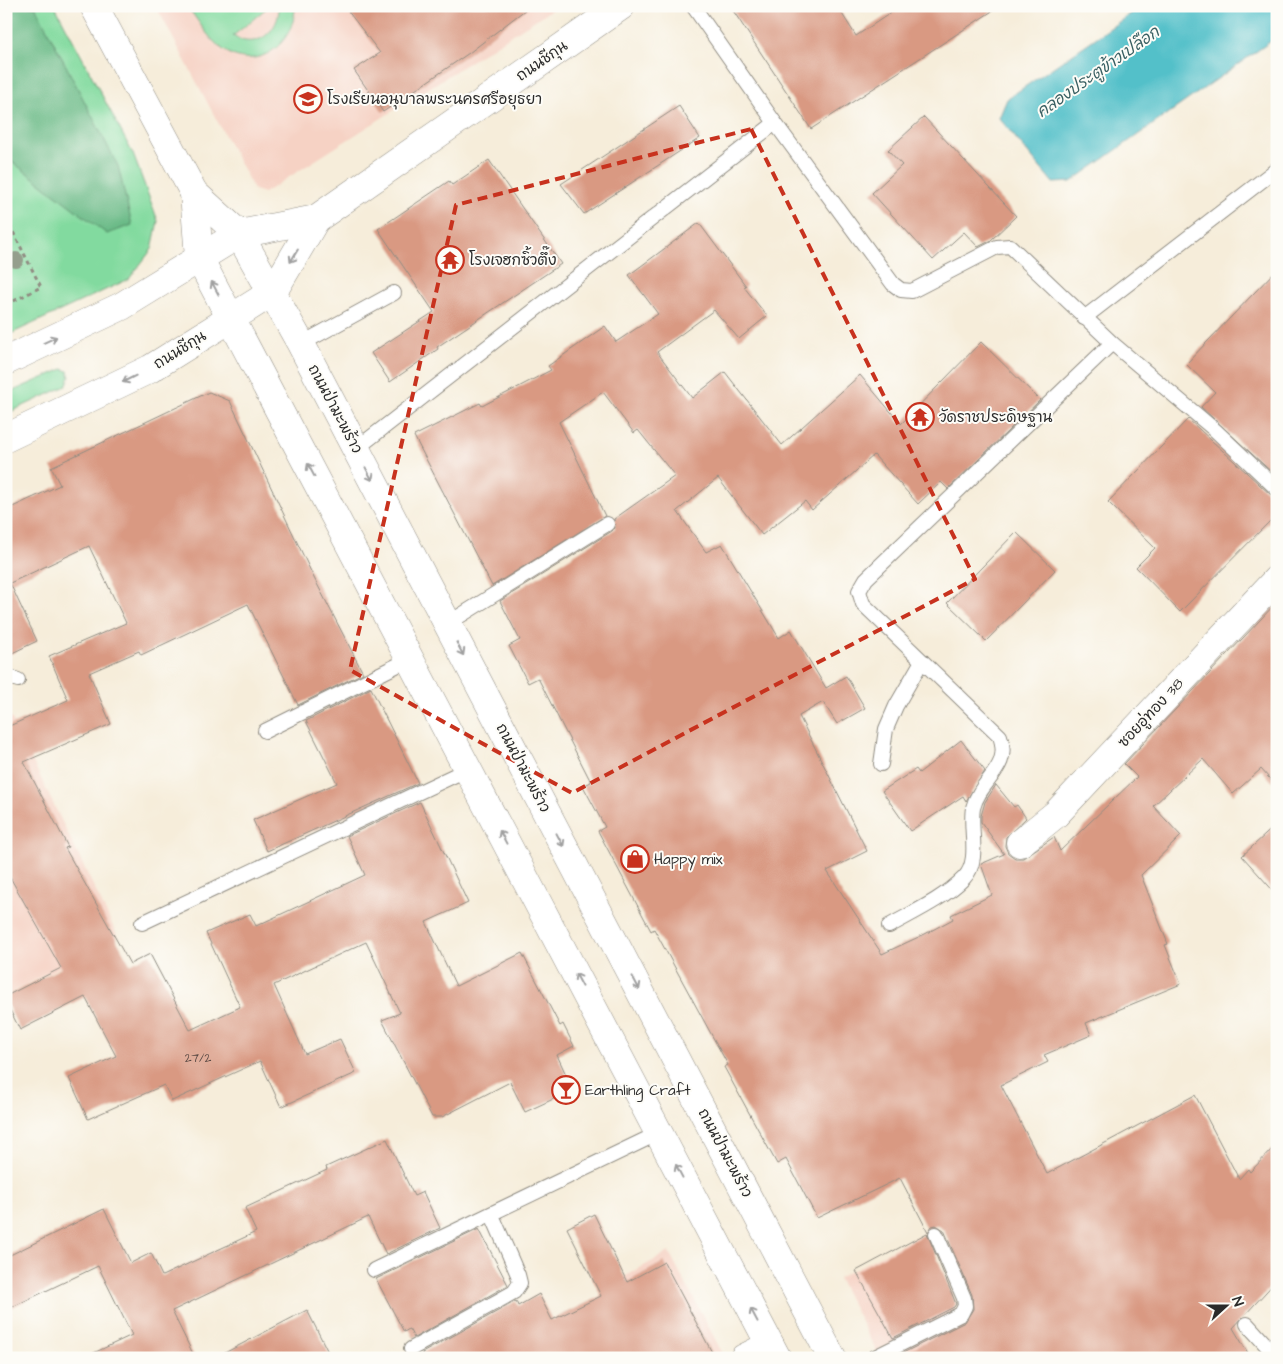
<svg xmlns="http://www.w3.org/2000/svg" width="1283" height="1364" font-family="'Architects Daughter','Playpen Sans Thai',sans-serif">
<style>
.built{fill:#f6d2c4}
.green{fill:#82da9f;stroke:#568265}
.forest{fill:#69ba86;stroke:#4a7258}
.water{fill:#52c0c9;stroke:#3e767a}
.building{fill:#d99982}
.lines{fill:none;stroke-linecap:round;stroke-linejoin:round}
.lane-casing{stroke:#908c82;stroke-width:16}
.street-casing{stroke:#908c82;stroke-width:29}
.secondary-casing{stroke:#908c82;stroke-width:29}
.path{stroke:#908c82;stroke-width:3;stroke-dasharray:4 4;stroke-linecap:butt}
.lane{stroke:#fff;stroke-width:14}
.street{stroke:#fff;stroke-width:28}
.secondary{stroke:#fff;stroke-width:28}
.tree{fill:#959f8d}
.oneway{stroke:#a0a0a0}
.marked{fill:none;stroke:#c8321e;stroke-width:4;stroke-dasharray:10 6;stroke-linejoin:round}
.labels{text-anchor:middle;dominant-baseline:central;stroke-width:4;stroke-linejoin:round;paint-order:stroke}
.number-label{font-size:12px;fill:#564641}
.street-label{font-size:15px;fill:#2b2b2b;stroke:#fdfcf7}
.poi-label{font-size:15px;fill:#2b2b2b;stroke:#fdfcf7;text-anchor:start}
.water-label{font-size:16px;font-style:italic;fill:#395f62;stroke:#fdfcf7}
</style>
<rect width="100%" height="100%" fill="#fdfcf7"/>
<filter id="ink" filterUnits="userSpaceOnUse"><feTurbulence type="fractalNoise" baseFrequency=".02" numOctaves="2"/><feDisplacementMap in="SourceGraphic" scale="10" xChannelSelector="R" yChannelSelector="G"/><feConvolveMatrix kernelMatrix="1 2 1 2 8 2 1 2 1" color-interpolation-filters="sRGB"/></filter>
<filter id="wash" filterUnits="userSpaceOnUse"><feTurbulence type="fractalNoise" baseFrequency=".0096" numOctaves="4" result="noise"/><feDisplacementMap in="SourceGraphic" scale="20" xChannelSelector="R" yChannelSelector="G"/><feGaussianBlur stdDeviation="1.12" result="paint"/><feColorMatrix in="noise" values="0 0 0 0 0 0 0 0 0 0 0 0 0 0 0 0 0 1.4 0 .05"/><feComposite in="paint" operator="in"/></filter>
<g filter="url(#wash)">
<rect width="100%" height="100%" fill="#f6edda"/>
<g class="built">
<polygon points="156,6 552,6 554,8 264,193 254,190"/>
<polygon points="11,717 118,937 6,995 6,719"/>
<polygon points="918,1236 980,1358 880,1358 838,1278"/>
<polygon points="669,1252 725,1358 634,1358 599,1291"/>
</g>
<g class="green">
<polygon points="6,6 55,6 133,154 158,221 152,249 129,279 6,336"/>
<path d="M187,6H269L233,36C255,51 280,32 279,6H295C295,45 255,75 221,48C208,38 197,19 187,6Z"/>
<polygon points="63,369 68,371 70,377 66,386 6,414 6,394"/>
</g>
<polygon class="forest" points="6,6 35,6 118,166 132,225 107,234 6,157"/>
<polygon class="water" points="1142,6 1277,6 1277,37 1071,182 1053,183 999,118 1007,99"/>
<g id="blocks">
<g class="building">
<polygon points="344,6 530,6 469,53 383,112 354,70 380,53"/>
<polygon points="730,6 837,6 856,36 901,6 1000,6 811,129"/>
<polygon points="679,106 700,138 584,214 561,184"/>
<polygon points="924,117 1016,216 990,241 978,247 964,232 933,260 872,193 902,165 888,150"/>
<polygon points="489,160 561,264 437,347 438,349 390,382 371,353 434,312 378,229 449,181 452,185"/>
<polygon points="699,223 746,286 744,287 767,316 739,339 714,310 657,352 692,398 725,372 782,445 860,375 901,424 981,342 1040,400 948,489 941,482 918,504 874,455 812,510 805,501 762,535 718,478 677,511 706,552 722,544 779,638 791,630 826,688 846,676 865,708 837,724 823,702 799,716 867,851 827,871 882,954 925,934 953,919 951,915 992,895 981,864 1004,854 981,822 981,816 985,802 996,785 1014,807 1017,805 1026,818 1006,837 1005,846 1008,853 1015,858 1023,858 1054,837 1060,851 1137,777 1124,764 1277,602 1277,787 1261,769 1233,794 1203,759 1153,806 1181,836 1141,875 1168,944 1165,945 1181,984 1086,1023 1091,1035 1044,1055 1048,1062 1001,1085 1047,1174 1195,1095 1239,1179 1248,1169 1250,1172 1277,1144 1277,1280 1233,1328 1251,1358 903,1358 901,1354 965,1322 973,1309 972,1295 944,1230 936,1225 932,1226 928,1232 900,1178 817,1218 786,1159 777,1164 724,1067 728,1065 654,929 651,931 598,831 605,827 583,786 591,782 538,678 528,683 509,646 520,640 500,601 612,531 615,528 614,519 675,476 638,430 634,433 603,392 559,422 605,516 492,586 414,436 480,403 482,406 551,370 548,366 605,326 616,342 658,314 629,275"/>
<polygon points="1277,269 1277,477 1201,407 1215,392 1186,364"/>
<polygon points="209,392 230,401 314,578 363,673 298,705 248,604 141,655 139,651 89,673 111,724 24,762 68,847 65,848 130,964 150,954 190,1030 240,1007 206,933 250,914 256,926 365,875 347,836 420,802 468,903 426,922 456,986 522,953 560,1026 563,1024 574,1046 557,1055 573,1090 525,1112 510,1082 442,1117 432,1117 382,1020 400,1013 366,942 274,985 305,1054 340,1039 356,1073 281,1107 260,1061 172,1101 164,1085 88,1119 69,1078 116,1056 85,997 20,1030 6,1002 6,996 61,968 6,870 6,725 7,727 68,700 49,656 126,623 89,546 10,583 37,641 6,656 6,510 60,485 51,467"/>
<polygon points="1188,419 1271,495 1277,498 1277,514 1180,612 1136,567 1155,548 1108,502"/>
<polygon points="1016,532 1055,570 986,641 947,603"/>
<polygon points="371,688 418,783 267,851 253,820 337,783 306,721"/>
<polygon points="961,740 985,771 966,801 963,796 910,831 882,791 916,769 919,773"/>
<polygon points="1277,824 1277,895 1242,856"/>
<polygon points="387,1139 414,1196 423,1192 440,1228 386,1254 368,1217 172,1311 195,1358 83,1358 132,1335 98,1266 6,1310 6,1257 104,1209 131,1263 151,1253 162,1276 256,1232 245,1208 327,1170 326,1167"/>
<polygon points="594,1214 627,1282 664,1262 715,1358 424,1358 422,1353 516,1301 518,1306 539,1294 552,1320 601,1296 567,1228"/>
<polygon points="479,1229 508,1285 414,1338 409,1329 404,1332 376,1279"/>
<polygon points="927,1233 956,1304 954,1307 893,1338 856,1271"/>
<polygon points="307,1310 331,1358 215,1358"/>
</g>
</g>
</g>
<g filter="url(#ink)">
<use href="#blocks" fill-opacity="0" stroke="#908c82" stroke-width="1"/>
<g class="lines">
<defs>
<g id="lane">
<path d="M693,6L775,123L893,284L901,290L912,291L997,247L1010,246L1112,343L866,579L859,591L863,604L1000,736C1012,769 980,779 973,808C969,828 981,861 964,878C943,899 914,912 889,926"/>
<polyline points="1084,318 1277,169"/>
<polyline points="1112,343 1216,431 1277,489"/>
<polyline points="301,344 394,293"/>
<polyline points="356,449 775,123"/>
<polyline points="447,624 607,524"/>
<polyline points="6,676 18,680"/>
<polyline points="265,731 410,659"/>
<polyline points="881,764 886,729 896,706 922,661"/>
<polyline points="142,923 468,769"/>
<polyline points="374,1270 659,1133"/>
<polyline points="1247,1324 1277,1357"/>
<polyline points="411,1349 514,1292 520,1283 518,1275 492,1215"/>
<polyline points="873,1358 961,1314 965,1306 964,1298 936,1234"/>
</g>
<g id="street">
<polyline points="94,6 194,193 239,234"/>
<polyline points="194,193 199,258"/>
<polyline points="1020,843 1056,814 1277,579"/>
<polyline points="744,1358 770,1345"/>
</g>
<g id="secondary">
<polyline points="239,234 301,344 832,1358"/>
<polyline points="199,258 777,1358"/>
<polyline points="6,361 122,306 239,234 316,219"/>
<polyline points="6,438 150,369 273,292 316,219 621,6"/>
</g>
</defs>
<use href="#lane" class="lane-casing"/>
<use href="#street" class="street-casing"/>
<use href="#secondary" class="secondary-casing"/>
<polyline class="path" points="6,218 41,287 6,305"/>
<use href="#lane" class="lane"/>
<use href="#street" class="street"/>
<use href="#secondary" class="secondary"/>
</g>
<circle class="tree" cx="16" cy="260" r="8"/>
<defs><path id="oneway-shaft" d="M-6 0H5M1.5-3L5.5 0L1.5 3" fill="none" stroke-width="1.6" stroke-linecap="round" stroke-linejoin="round" transform="scale(1.25)"/></defs>
<g class="oneway">
<use href="#oneway-shaft" transform="translate(294 256) rotate(121)"/>
<use href="#oneway-shaft" transform="translate(215 288) rotate(-118)"/>
<use href="#oneway-shaft" transform="translate(50 340) rotate(-25)"/>
<use href="#oneway-shaft" transform="translate(129 379) rotate(154)"/>
<use href="#oneway-shaft" transform="translate(311 470) rotate(-118)"/>
<use href="#oneway-shaft" transform="translate(369 474) rotate(62)"/>
<use href="#oneway-shaft" transform="translate(460 649) rotate(62)"/>
<use href="#oneway-shaft" transform="translate(503 837) rotate(-118)"/>
<use href="#oneway-shaft" transform="translate(560 840) rotate(62)"/>
<use href="#oneway-shaft" transform="translate(579 980) rotate(-118)"/>
<use href="#oneway-shaft" transform="translate(636 983) rotate(62)"/>
<use href="#oneway-shaft" transform="translate(679 1171) rotate(-118)"/>
<use href="#oneway-shaft" transform="translate(754 1315) rotate(-118)"/>
</g>
</g>
<path class="marked" d="M751,129L975,579L572,793L350,670L456,205Z"/>
<defs>
<symbol id="school-ring" viewBox="-11 -11 22 22"><circle r="9.5" fill="#fdfcf7" stroke="#c8321e" stroke-width="1.5"/><path d="M0-5L7-2L0 1L-7-2ZM-4 1L0 2.5L4 1V4Q0 6-4 4Z" fill="#c8321e"/></symbol>
<symbol id="temple-ring" viewBox="-11 -11 22 22"><circle r="9.5" fill="#fdfcf7" stroke="#c8321e" stroke-width="1.5"/><path d="M0-6L5-2H3V0L6.5 2.5H4V6H1.5V3h-3V6H-4V2.5H-6.5L-3 0V-2H-5Z" fill="#c8321e"/></symbol>
<symbol id="shop-ring" viewBox="-11 -11 22 22"><circle r="9.5" fill="#fdfcf7" stroke="#c8321e" stroke-width="1.5"/><path d="M-5-2.5h2.3a2.7 3.5 0 0 1 5.4 0H5L5.5 6h-11ZM-1.5-2.5h3a1.5 2.3 0 0 0-3 0Z" fill="#c8321e"/></symbol>
<symbol id="bar-ring" viewBox="-11 -11 22 22"><circle r="9.5" fill="#fdfcf7" stroke="#c8321e" stroke-width="1.5"/><path d="M-6-5H6L.8 .8V4.5H3.5V6h-7V4.5H-.8V.8Z" fill="#c8321e"/></symbol>
</defs>
<g fill-rule="evenodd">
<use href="#school-ring" x="292" y="83" width="32" height="32"/>
<use href="#temple-ring" x="434" y="244" width="32" height="32"/>
<use href="#temple-ring" x="904" y="401" width="32" height="32"/>
<use href="#shop-ring" x="619" y="843" width="32" height="32"/>
<use href="#bar-ring" x="550" y="1074" width="32" height="32"/>
</g>
<g class="labels">
<g class="number-label">
<text x="198" y="1058">27/2</text>
</g>
<g class="street-label">
<text transform="translate(542 61) rotate(-35)">ถนนชีกุน</text>
<text transform="translate(180 350) rotate(-32)">ถนนชีกุน</text>
<text transform="translate(335 409) rotate(62)">ถนนป่ามะพร้าว</text>
<text transform="translate(1151 713) rotate(-47)">ซอยอู่ทอง 38</text>
<text transform="translate(523 768) rotate(62)">ถนนป่ามะพร้าว</text>
<text transform="translate(725 1153) rotate(62)">ถนนป่ามะพร้าว</text>
</g>
<g class="poi-label">
<text x="327" y="99">โรงเรียนอนุบาลพระนครศรีอยุธยา</text>
<text x="469" y="260">โรงเจฮกซิ้วตึ๊ง</text>
<text x="939" y="417">วัดราชประดิษฐาน</text>
<text x="654" y="859">Happy mix</text>
<text x="585" y="1090">Earthling Craft</text>
</g>
<g class="water-label">
<text transform="translate(1098 72) rotate(-35)">คลองประตูข้าวเปลือก</text>
</g>
</g>
<rect width="1283" height="1364" fill="none" stroke="#fdfcf7" stroke-width="25"/>
<g transform="translate(1226 1306) rotate(69)" stroke="#fdfcf7" stroke-width="4" paint-order="stroke">
<path d="M0-4L9 19L0 12L-9 19Z" fill="#2b2b2b"/>
<text y="-8" font-size="14" font-weight="bold" text-anchor="middle" fill="#2b2b2b">N</text>
</g>
</svg>
